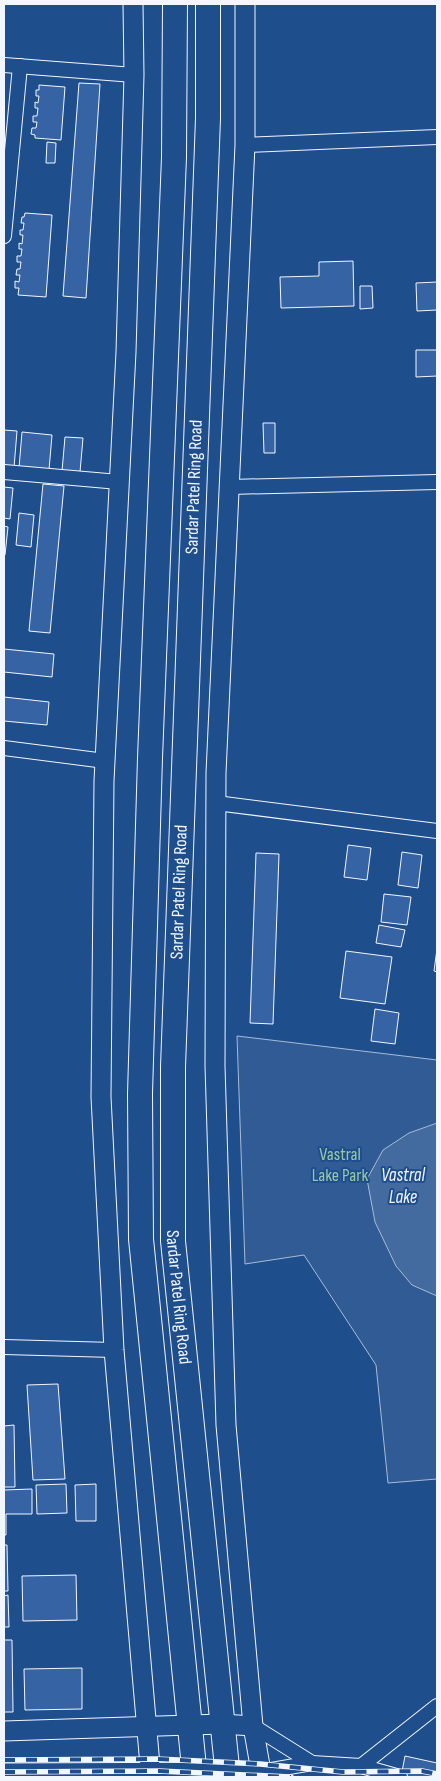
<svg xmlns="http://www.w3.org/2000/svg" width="441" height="1781" font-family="'Sofia Sans Condensed',sans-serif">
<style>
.built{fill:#305b95;stroke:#a8bbd7}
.water{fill:#446ba0;stroke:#a8bbd7}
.building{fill:#3563a3;stroke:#f2f6ff}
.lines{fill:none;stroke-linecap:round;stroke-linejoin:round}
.street-casing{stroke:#f2f6ff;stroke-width:16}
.secondary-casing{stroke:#f2f6ff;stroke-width:21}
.highway-casing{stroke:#f2f6ff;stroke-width:26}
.street{stroke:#1f4e8c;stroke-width:14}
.secondary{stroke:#1f4e8c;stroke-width:19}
.highway{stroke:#1f4e8c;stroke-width:24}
.rail-casing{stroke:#f2f6ff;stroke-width:5.5}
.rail{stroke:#1f4e8c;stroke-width:4;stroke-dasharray:11;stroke-linecap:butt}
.labels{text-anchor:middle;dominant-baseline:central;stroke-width:4;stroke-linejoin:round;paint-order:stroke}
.street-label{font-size:18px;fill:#f2f6ff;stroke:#1f4e8c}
.park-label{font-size:18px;fill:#97c8a6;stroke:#1f4e8c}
.water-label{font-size:19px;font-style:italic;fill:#f2f6ff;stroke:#1f4e8c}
</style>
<rect width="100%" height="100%" fill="#1f4e8c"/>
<polygon class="built" points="237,1036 437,1060 437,1479 388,1483 376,1365 304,1255 245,1264"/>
<polygon class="water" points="437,1123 437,1296 412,1285 396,1266 375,1222 367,1179 383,1150 409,1133"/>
<g class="building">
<polygon points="79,83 100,84 86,298 63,296"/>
<polygon points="39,85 65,87 61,140 35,138 35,135 31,134 32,128 36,128 37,122 33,122 33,116 37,116 38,108 35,108 35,102 38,103 39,96 36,96 36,90 39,90"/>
<polygon points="47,142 56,143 55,163 46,163"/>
<polygon points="25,213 52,215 46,297 18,295 19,288 15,288 15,281 19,282 20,275 16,275 17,269 20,269 21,262 17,262 17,256 21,256 22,249 19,249 19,243 22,244 23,235 20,235 20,230 23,230 24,223 21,223 22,217 24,217"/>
<polygon points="353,261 354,306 281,308 280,277 319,276 319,262"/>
<polygon points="437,282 437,310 417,311 416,283"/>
<polygon points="360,286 372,286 373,308 360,309"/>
<polygon points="416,350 437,350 437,376 416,377"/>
<polygon points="263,423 275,423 275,453 264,453"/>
<polygon points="4,430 17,431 14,468 4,467"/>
<polygon points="22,432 52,435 49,470 19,468"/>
<polygon points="65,437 83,438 80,472 62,471"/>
<polygon points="43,484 64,486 50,633 29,631"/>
<polygon points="4,487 13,488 10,519 4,518"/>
<polygon points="19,513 34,515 31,547 16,545"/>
<polygon points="4,526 8,527 5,555 4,555"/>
<polygon points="4,649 54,654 52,677 4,672 4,680"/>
<polygon points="4,697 49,702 47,725 4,721"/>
<polygon points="348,845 371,848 367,880 344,877"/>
<polygon points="402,852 422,855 418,888 398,885"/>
<polygon points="256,853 279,854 273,1024 250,1023"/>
<polygon points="384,894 411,897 407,925 381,922"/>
<polygon points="379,925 405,930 401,947 376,943"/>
<polygon points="437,949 437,972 434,971"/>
<polygon points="346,951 392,957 385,1004 340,998"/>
<polygon points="375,1009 399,1013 395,1044 371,1041"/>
<polygon points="58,1384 65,1479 33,1480 27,1385"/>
<polygon points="14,1425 15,1487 4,1487 4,1426"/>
<polygon points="66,1484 67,1513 37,1514 36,1485"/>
<polygon points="96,1484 96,1521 76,1521 75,1485"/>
<polygon points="32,1489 32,1514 6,1514 6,1535 4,1535 4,1490"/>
<polygon points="4,1545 7,1545 8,1591 4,1591"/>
<polygon points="76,1575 77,1620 23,1621 22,1576"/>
<polygon points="8,1595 9,1627 4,1627 4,1596"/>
<polygon points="4,1640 12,1640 13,1712 4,1712"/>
<polygon points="82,1668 82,1709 25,1710 24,1669"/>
<polygon points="405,1756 437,1763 437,1777 401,1777"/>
</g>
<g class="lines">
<defs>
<g id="street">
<polyline points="4,65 134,75"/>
<polyline points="245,145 437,137"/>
<polyline points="4,236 20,66"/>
<polyline points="4,472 119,482"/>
<polyline points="230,487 437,482"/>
<polyline points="4,748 105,761"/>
<polyline points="216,803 437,831"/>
<polyline points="4,1347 114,1350"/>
<polyline points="253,1726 312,1763"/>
<polyline points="361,1766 437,1706"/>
<polyline points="260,1772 312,1763 361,1766 400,1777"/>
</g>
<g id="secondary">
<polyline points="133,4 134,75 126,352 104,781 101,1097 114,1350 151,1777"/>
<polyline points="245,4 245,145 216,773 215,1066 226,1425 253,1726 262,1777"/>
<polyline points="4,1731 222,1724 253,1726"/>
<polyline points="4,1773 260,1772"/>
</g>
<g id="highway">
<polyline points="175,4 174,157 150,758 140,1094 141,1239 195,1777"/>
<path id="s1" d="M208,4V118L173,1067V1241L228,1777"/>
</g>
</defs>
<use href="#street" class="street-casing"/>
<use href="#secondary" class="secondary-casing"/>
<use href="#highway" class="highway-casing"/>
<use href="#street" class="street"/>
<use href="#secondary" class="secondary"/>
<use href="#highway" class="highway"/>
<defs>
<g id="rail">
<polyline points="4,1760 157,1759 260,1764 343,1772 422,1771 437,1774"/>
<polyline points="4,1772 159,1771 291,1777"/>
</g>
</defs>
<use href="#rail" class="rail-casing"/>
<use href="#rail" class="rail"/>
</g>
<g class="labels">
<g class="street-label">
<text transform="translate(194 487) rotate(-88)">Sardar Patel Ring Road</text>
<text transform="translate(179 892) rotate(-88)">Sardar Patel Ring Road</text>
<text stroke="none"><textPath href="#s1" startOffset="1294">Sardar Patel Ring Road</textPath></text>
</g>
<g class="park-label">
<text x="340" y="1154">Vastral<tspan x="340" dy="21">Lake Park</tspan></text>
</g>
<g class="water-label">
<text x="403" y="1175">Vastral<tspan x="403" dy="22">Lake</tspan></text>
</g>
</g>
<rect width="441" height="1781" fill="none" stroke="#f2f6ff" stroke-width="10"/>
</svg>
